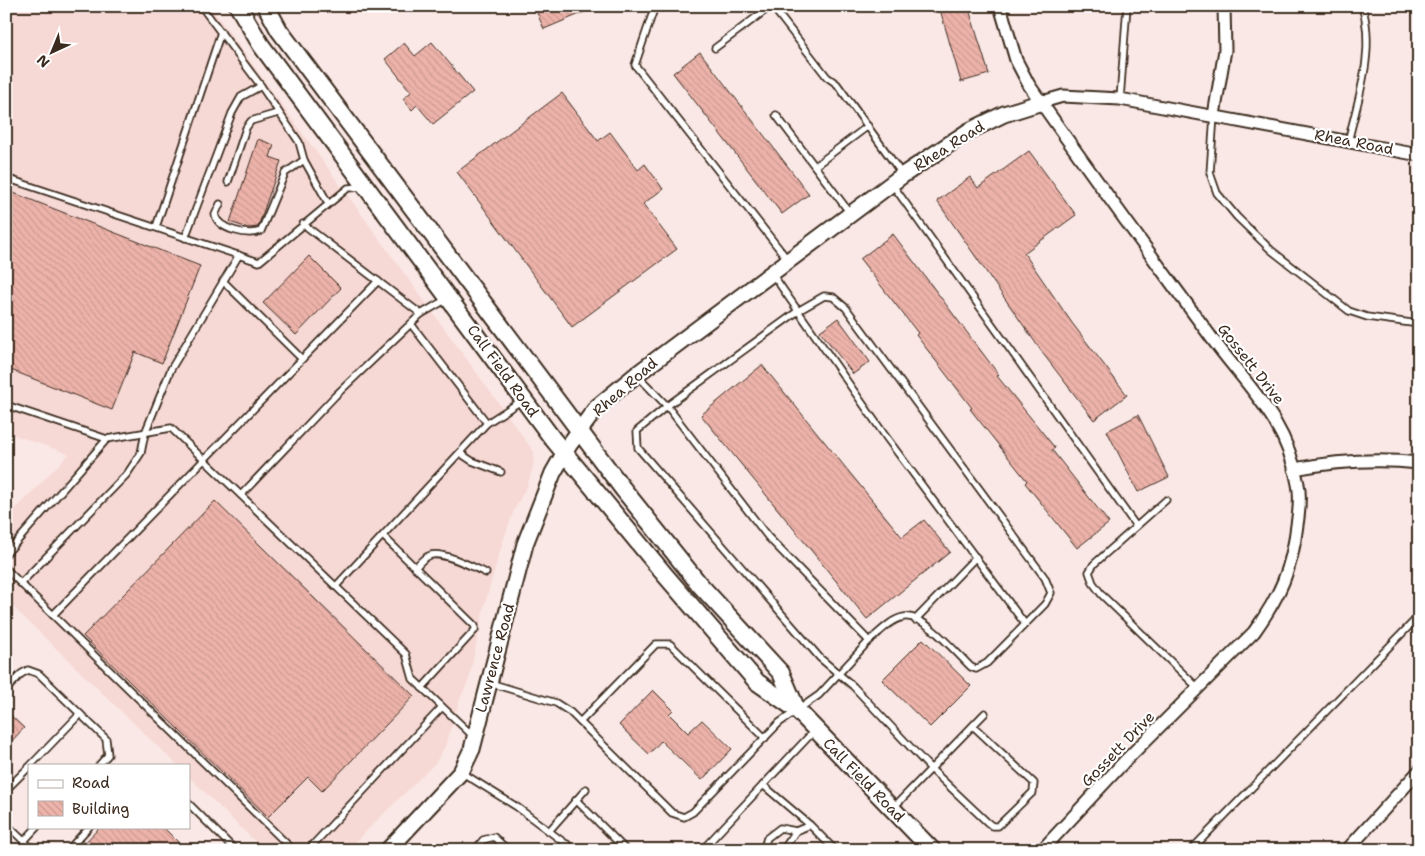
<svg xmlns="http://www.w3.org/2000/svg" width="1425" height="856" font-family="'Shantell Sans',sans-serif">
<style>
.built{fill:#f6d8d4}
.building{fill:url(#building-back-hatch);stroke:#3b2a1e}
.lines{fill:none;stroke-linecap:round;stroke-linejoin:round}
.service-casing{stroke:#3b2a1e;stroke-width:9}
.minor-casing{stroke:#3b2a1e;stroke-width:15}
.tertiary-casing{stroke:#3b2a1e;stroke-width:19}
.secondary-casing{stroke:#3b2a1e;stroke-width:20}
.service{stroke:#fff;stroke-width:5.5}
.minor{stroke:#fff;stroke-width:11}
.tertiary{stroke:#fff;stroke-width:15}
.secondary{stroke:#fff;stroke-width:16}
.labels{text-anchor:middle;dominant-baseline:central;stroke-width:4.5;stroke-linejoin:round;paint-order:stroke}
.street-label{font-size:15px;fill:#3b2a1e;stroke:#fff}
</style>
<defs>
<pattern id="building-back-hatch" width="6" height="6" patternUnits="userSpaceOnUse" patternTransform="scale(1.25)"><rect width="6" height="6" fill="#edb3aa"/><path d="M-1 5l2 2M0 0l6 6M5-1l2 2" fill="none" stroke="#cc9a92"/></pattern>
</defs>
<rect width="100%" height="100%" fill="#fae8e6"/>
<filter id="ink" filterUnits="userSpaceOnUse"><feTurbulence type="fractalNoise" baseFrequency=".02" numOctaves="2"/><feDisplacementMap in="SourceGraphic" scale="10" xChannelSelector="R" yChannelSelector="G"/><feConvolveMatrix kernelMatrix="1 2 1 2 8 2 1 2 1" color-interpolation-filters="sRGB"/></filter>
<g filter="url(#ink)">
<polygon class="built" points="6,6 210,6 534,452 533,467 527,486 514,510 502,544 484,607 469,679 460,699 445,746 436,762 347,850 264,850 189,777 189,765 177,765 6,600 6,519 69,454 6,432"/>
<g class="building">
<polygon points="534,6 599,6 544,29"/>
<polygon points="939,6 968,6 989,74 961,82"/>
<polygon points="432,42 473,92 433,124 417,105 412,110 403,99 411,92 385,59 404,43 415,56"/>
<polygon points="700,52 809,194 782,214 673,73"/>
<polygon points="562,93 598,141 610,132 638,170 645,164 663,189 643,204 677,249 572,327 457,172"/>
<polygon points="258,139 274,145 270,157 281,161 258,227 248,228 230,222"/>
<polygon points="1029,151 1076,215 1024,253 1072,323 1127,395 1094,420 1044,355 937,201 970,177 978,188"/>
<polygon points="6,190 200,266 162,363 135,352 112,410 6,368"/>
<polygon points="893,234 999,375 997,376 1055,448 1052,450 1109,523 1077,548 1025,483 1027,481 970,409 972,408 916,335 918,333 860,259"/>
<polygon points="309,256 341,288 296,335 263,303"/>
<polygon points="838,318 870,362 853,374 820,331"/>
<polygon points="762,365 902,537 924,520 950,552 867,619 701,415"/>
<polygon points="1138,415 1169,477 1138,492 1107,431"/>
<polygon points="215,501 414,696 322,791 308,777 268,817 83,636"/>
<polygon points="923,639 971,686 930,727 882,680"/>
<polygon points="653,690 673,710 669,714 688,733 702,720 732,749 702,780 661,741 649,754 619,725"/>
<polygon points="6,711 24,728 6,747"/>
<polygon points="100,827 163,827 186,850 78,850"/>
</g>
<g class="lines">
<defs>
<g id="service">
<polyline points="201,6 261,86 299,142 304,160 328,203"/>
<polyline points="655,6 635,65 788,260"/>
<polyline points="772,6 827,77 837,84 902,174"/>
<polyline points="715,48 771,6"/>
<polyline points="1120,99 1127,6"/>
<polyline points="776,115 850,213"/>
<polyline points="1214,115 1210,173 1217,193 1237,217 1271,250 1349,311 1367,317 1419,324"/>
<path d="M1348,142C1358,99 1376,50 1362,6"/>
<polyline points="815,166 868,126"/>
<polyline points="6,178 259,262 348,188 364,187"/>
<polyline points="228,182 246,128 251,121 278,113"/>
<polyline points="892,184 1136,526"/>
<path d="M220,204L215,215C219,230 248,236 261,231L285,173L304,160"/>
<polyline points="303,224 421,314"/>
<polyline points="156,227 221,32"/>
<polyline points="185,238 232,113 241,97 261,86"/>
<polyline points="773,275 886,437 1025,624"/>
<polyline points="223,281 302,359"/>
<polyline points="411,324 487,423"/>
<polyline points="6,405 107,439 171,428 406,654 413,679 473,736"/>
<polyline points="460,453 472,461 501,472"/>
<polyline points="241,495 335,396 421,314 447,299"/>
<polyline points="1166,500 1094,564 1089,572 1093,583 1102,595 1198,688"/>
<polyline points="383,536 475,626 475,630 422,688"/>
<polyline points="6,554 107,439"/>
<path d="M415,568C419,563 424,557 431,555C445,552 473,567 486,573"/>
<polyline points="6,569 293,850"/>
<polyline points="21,583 127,474 141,453 145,433 171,369 239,255"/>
<polyline points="336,586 487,423 521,401"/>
<polyline points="53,615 378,281"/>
<polyline points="915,620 976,557"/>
<path d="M869,641C879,633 891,619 904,617C925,614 957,654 971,667L976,669L987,663L1045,604L1051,593L1045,578L846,308L833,297L824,296L798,311L667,406L637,431L638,448L820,658L853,686L931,769L987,822L992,826H998L1033,792L1034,783L973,726"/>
<polyline points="490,683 556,703 570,712 672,813 684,817 693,812 779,723 819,695 869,641 768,537 667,406 638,376"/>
<polyline points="6,690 21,674 28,670 39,674 106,739 108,755 99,765"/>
<polyline points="580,722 656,644 670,644 765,738"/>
<polyline points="31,765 80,714"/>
<polyline points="461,772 517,807 574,850"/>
<polyline points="763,785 810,825 835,850"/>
<polyline points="6,790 29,767"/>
<polyline points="576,800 626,850"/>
<polyline points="189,804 235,850"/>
<polyline points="893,808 985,713"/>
<polyline points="6,824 33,850"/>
<polyline points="549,831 586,789"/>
<polyline points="24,841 37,827"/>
<polyline points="68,850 89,827"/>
<polyline points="308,850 442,707"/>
<polyline points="475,850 483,840 494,837 508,850"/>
<polyline points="561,850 567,844"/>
<polyline points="702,850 814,731"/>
<polyline points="763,850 767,838 780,828 796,831"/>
<polyline points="783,850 796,831 810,825"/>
<polyline points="1191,850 1419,616"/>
</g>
<g id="minor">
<path d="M1000,6L1016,60L1029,85C1087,169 1148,251 1208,333C1245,385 1286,417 1298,484C1301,497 1299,512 1297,525C1292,569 1280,596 1254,632L1124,762L1042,850"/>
<polyline points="1042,102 1063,96 1120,99 1419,155"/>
<polyline points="1214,115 1225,50 1224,6"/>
<path d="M1294,469C1336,461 1376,458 1419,463"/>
<polyline points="1347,850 1419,771"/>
</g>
<polyline id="tertiary" points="388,850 461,772 472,749 525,544 553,473 569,445 597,407 637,374 903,175 969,131 1004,114 1042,102"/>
<g id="secondary">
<polyline points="238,6 261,45 552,438 665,575 757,682 797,710 932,850"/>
<polyline points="266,6 279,30 623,489 700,585 781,673 797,710"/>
</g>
</defs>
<use href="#service" class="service-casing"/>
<use href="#minor" class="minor-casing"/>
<use href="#tertiary" class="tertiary-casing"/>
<use href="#secondary" class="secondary-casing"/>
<use href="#service" class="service"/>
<use href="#minor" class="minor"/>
<use href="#tertiary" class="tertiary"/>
<use href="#secondary" class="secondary"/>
</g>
</g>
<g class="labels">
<g class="street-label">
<text transform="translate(1354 142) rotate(11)">Rhea Road</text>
<text transform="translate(949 146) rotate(-32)">Rhea Road</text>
<text transform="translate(1251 364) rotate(52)">Gossett Drive</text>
<text transform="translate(503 371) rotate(54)">Call Field Road</text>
<text transform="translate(625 387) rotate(-41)">Rhea Road</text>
<text transform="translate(495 658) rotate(-75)">Lawrence Road</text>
<text transform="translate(1118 749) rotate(-46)">Gossett Drive</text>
<text transform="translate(864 780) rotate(46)">Call Field Road</text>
</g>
</g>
<rect width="1425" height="856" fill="none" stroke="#fff" stroke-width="25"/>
<rect x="12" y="12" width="1400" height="831" fill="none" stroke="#3b2a1e" stroke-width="2" filter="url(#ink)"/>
<rect x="28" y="764" width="162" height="65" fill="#ffffff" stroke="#b1aaa5"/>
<rect x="38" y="780" width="25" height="8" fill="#ffffff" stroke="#b1aaa5"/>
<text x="72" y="788" font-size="15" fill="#3b2a1e">Road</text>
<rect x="38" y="801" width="25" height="15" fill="url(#building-back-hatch)" stroke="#b1aaa5"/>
<text x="72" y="814" font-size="15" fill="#3b2a1e">Building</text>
<g transform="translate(52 52) rotate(224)" stroke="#ffffff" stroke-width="4" paint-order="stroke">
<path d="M0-4L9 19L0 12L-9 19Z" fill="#3b2a1e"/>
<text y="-8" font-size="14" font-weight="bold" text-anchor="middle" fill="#3b2a1e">N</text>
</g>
</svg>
